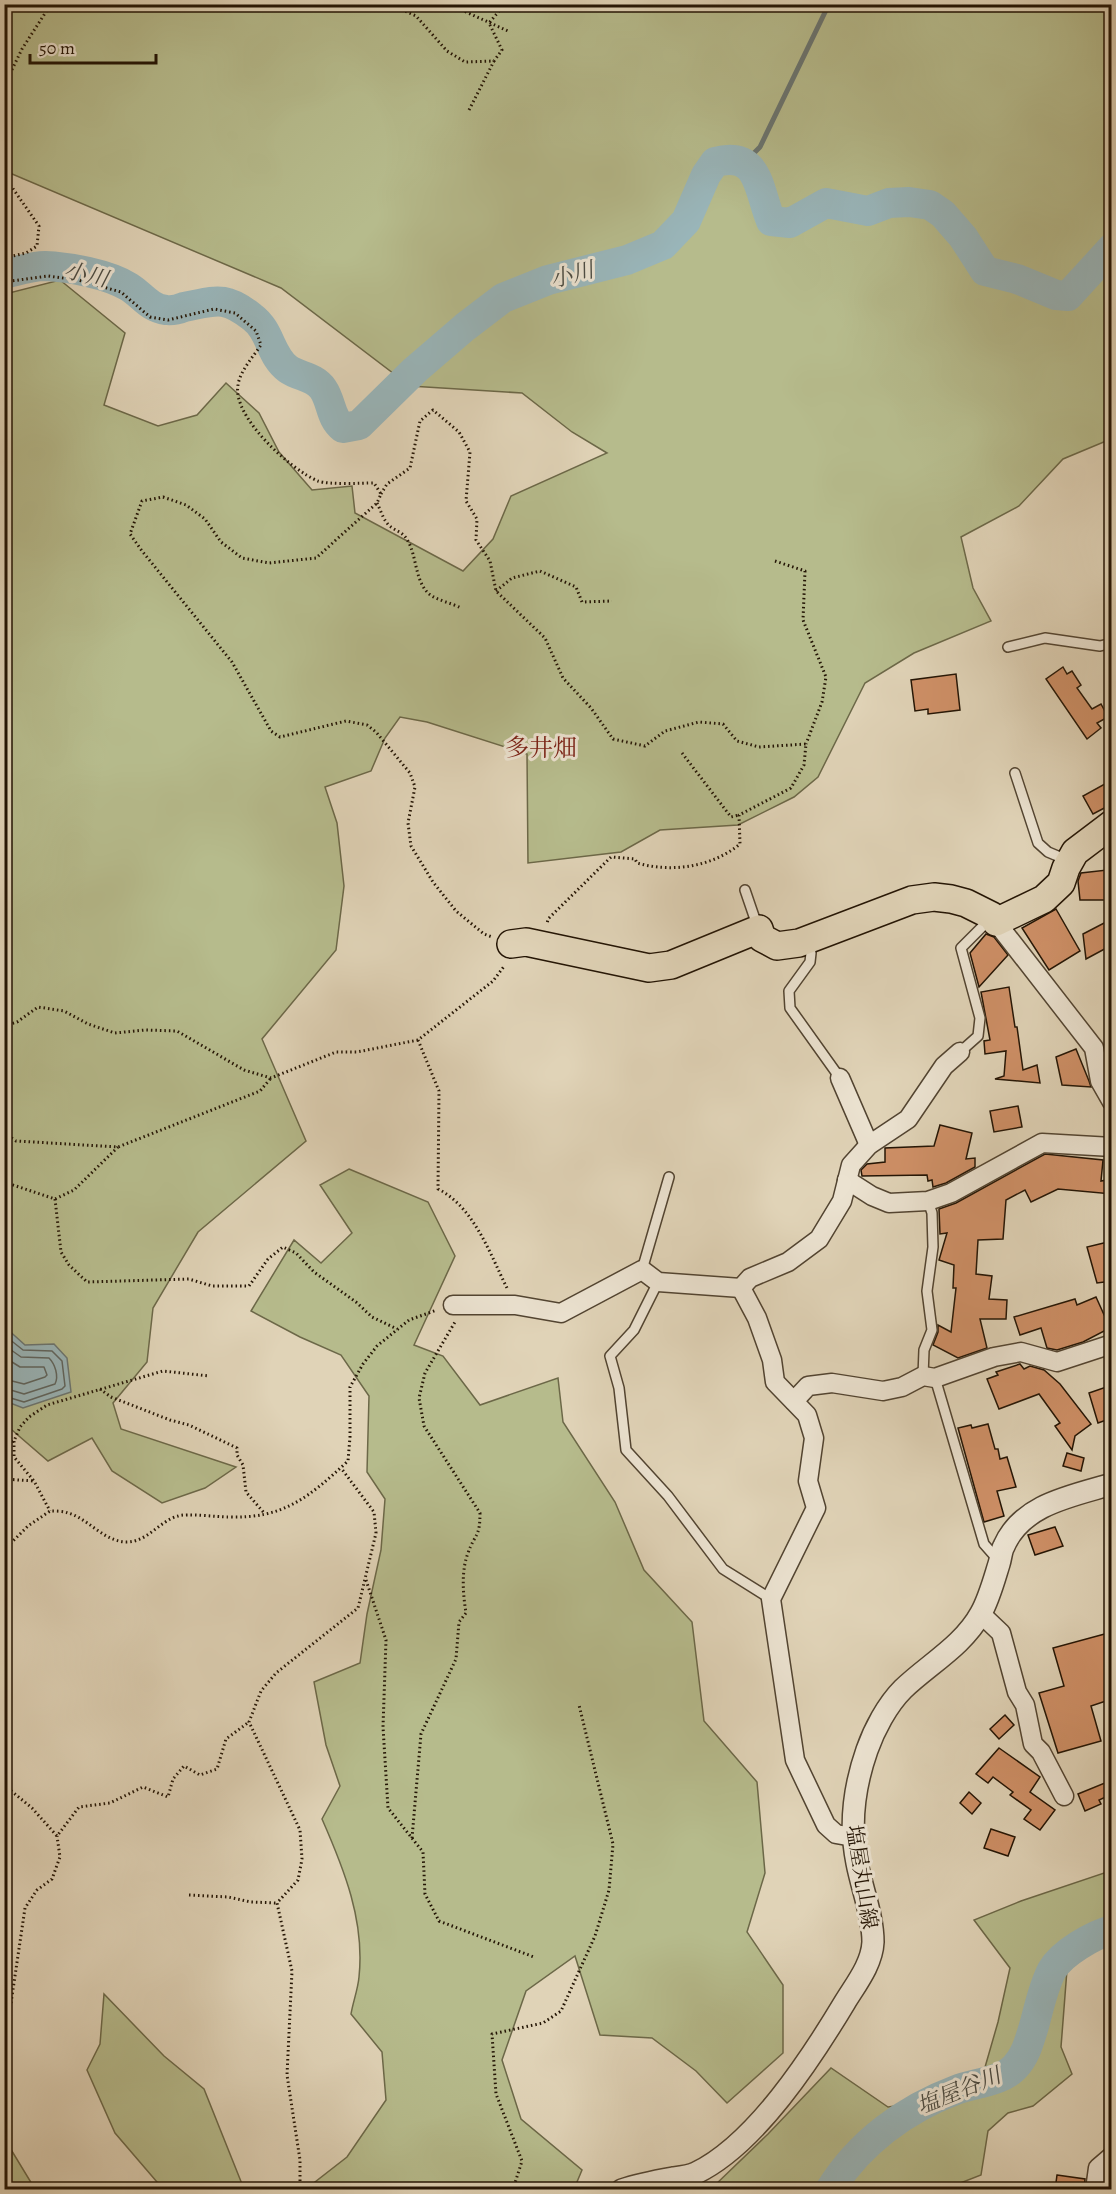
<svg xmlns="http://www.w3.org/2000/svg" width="1116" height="2194" font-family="Alegreya,'Noto Serif JP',serif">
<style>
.green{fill:#b6bb8c;stroke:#6c6848;stroke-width:1.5}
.water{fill:#99b5b9;stroke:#6a7571;stroke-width:1.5}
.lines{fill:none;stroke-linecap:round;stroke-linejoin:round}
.shore{stroke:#5e645e;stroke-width:1.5}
.stream{stroke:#6a7571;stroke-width:5}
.river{stroke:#99b5b9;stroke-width:30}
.building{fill:#cf9067;stroke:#231404;stroke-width:1.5}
.service-casing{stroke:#524431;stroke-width:12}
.minor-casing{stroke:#524431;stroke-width:21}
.tertiary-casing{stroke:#524431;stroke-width:24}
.primary-casing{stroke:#231404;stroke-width:30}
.path{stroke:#231404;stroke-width:3;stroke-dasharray:1.5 3;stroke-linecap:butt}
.service{stroke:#ebe2d0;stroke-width:9}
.minor{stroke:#ebe2d0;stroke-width:18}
.tertiary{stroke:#ebe2d0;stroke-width:21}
.primary{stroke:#e0d3b7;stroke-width:27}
.labels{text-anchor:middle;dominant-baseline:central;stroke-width:6;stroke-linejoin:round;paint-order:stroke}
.street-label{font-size:21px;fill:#231404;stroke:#ebe2d0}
.water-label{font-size:22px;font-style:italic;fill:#4c4c43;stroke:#ebe2d0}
.quarter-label{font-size:24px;fill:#7a1f14;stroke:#ebe2d0}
</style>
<rect width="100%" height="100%" fill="#e0d3b7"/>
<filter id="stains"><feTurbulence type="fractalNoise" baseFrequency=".00333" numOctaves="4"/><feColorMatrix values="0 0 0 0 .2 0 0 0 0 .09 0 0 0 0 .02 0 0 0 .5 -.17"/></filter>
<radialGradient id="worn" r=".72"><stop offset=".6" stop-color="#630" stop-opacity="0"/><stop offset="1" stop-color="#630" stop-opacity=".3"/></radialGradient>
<g class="green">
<polygon points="5,5 1111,5 1111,439 1063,459 1019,506 961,537 973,588 991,621 914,653 865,683 818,777 794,797 738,825 660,830 621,852 528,863 527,754 427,722 400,717 385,738 371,771 325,787 337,823 344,886 336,950 262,1039 306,1141 198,1232 153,1308 147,1362 113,1403 121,1429 236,1467 205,1488 162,1503 112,1471 92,1438 48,1461 5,1424 5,294 60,280 125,333 104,405 158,426 197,415 226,383 259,413 279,452 312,490 352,486 355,513 463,571 493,539 511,496 607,453 572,432 522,393 410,386 281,288 5,171"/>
<path d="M349,1169L428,1202L455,1256L414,1345L443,1356L480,1405L558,1378L563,1422L615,1502L644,1570L692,1622L704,1721L757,1782L765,1873L747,1932L783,1985V2053L727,2103L696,2071L652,2038L600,2035L575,1956L526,1991L502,2060L521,2119L582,2170L574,2189H306L347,2157L386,2100L382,2052L351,2014C353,2002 358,1989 359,1977C365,1921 344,1869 322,1819L340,1786L326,1745L314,1682L360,1663L367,1614L381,1550L385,1499L367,1472L369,1396L341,1355L300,1337L251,1311L294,1240L321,1263L352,1233L320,1185Z"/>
<polygon points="1107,1872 1111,1875 1111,1921 1069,1944 1061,2047 1072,2074 1033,2106 1008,2113 988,2131 981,2175 945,2189 713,2189 713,2187 768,2134 831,2068 888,2107 977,2095 998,2022 1010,1968 974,1920 1021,1901"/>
<polygon points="104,1994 164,2056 204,2089 244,2189 250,2189 163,2189 115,2133 87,2070 100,2044"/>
<polygon points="4,2138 35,2189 5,2189"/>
</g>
<polygon class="water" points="5,1327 25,1345 54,1344 67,1358 71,1392 23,1408 5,1401"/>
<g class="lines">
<g class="shore">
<polyline points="4,1335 23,1350 52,1351 62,1361 65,1386 62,1389 24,1402 4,1396"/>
<path d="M4,1345L21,1357L49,1358C55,1364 59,1376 55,1384L24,1394L4,1388"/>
<polyline points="4,1357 20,1367 44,1367 47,1375 45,1377 24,1384 4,1379"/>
</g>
<polyline class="stream" points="745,162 760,147 829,4"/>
<g class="river">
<path d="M4,274C17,271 32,266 45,266C69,267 108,274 129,287C142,295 149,308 166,310C172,311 179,309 184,307C216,301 224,295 252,317C271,331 270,356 288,369C299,377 314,376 323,389C332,402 330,418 343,428L359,425L415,370L465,327L503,298L548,280L627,260L663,245L686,221L706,175L715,162C760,150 758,190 771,221L790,223L826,203L868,211L889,203L909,202L930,205L943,214L963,237L985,271L1017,279L1056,295L1068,296L1112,248"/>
<path d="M830,2190C859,2143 905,2109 956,2090C974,2083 1001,2082 1015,2067C1026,2055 1029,2042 1034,2026C1039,2008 1043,1987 1052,1970C1062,1953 1093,1935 1112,1930"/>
</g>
</g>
<g class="building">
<polygon points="1063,667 1067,674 1072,671 1081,685 1077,688 1092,709 1101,704 1108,717 1097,723 1101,728 1087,739 1046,679"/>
<polygon points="956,674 960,710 928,714 928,709 915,711 911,680"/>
<polygon points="1112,780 1112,804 1093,814 1083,796"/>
<polygon points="1107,870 1110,900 1080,900 1078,881 1081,873"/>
<polygon points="1056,909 1080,951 1049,970 1022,928"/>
<polygon points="1106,922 1112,933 1112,945 1086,959 1083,934"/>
<polygon points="986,934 994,937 1008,955 979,987 970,953"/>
<polygon points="1009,987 1015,1027 1017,1027 1023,1070 1037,1065 1040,1083 995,1079 1004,1076 1006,1051 985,1054 984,1041 990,1040 981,992"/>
<polygon points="1076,1049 1089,1081 1091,1087 1062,1085 1056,1057"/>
<polygon points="1018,1106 1022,1127 994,1132 990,1111"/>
<polygon points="940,1125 972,1133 966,1159 975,1158 975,1167 946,1183 933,1187 932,1180 928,1181 927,1175 862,1176 861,1170 867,1164 885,1162 885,1148 934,1146"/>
<polygon points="1045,1154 1103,1160 1101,1181 1112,1179 1112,1194 1058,1189 1031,1202 1025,1190 1006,1200 1003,1239 978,1240 976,1274 992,1276 989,1299 1007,1300 1006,1319 980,1319 987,1348 958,1358 933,1345 938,1332 938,1325 951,1332 956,1288 953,1288 954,1265 939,1260 947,1233 940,1234 939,1209 956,1203"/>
<polygon points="1112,1241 1112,1281 1097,1283 1087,1247"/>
<polygon points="1096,1297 1110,1328 1083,1342 1057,1350 1047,1348 1041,1328 1020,1335 1014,1317 1075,1299 1077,1305"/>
<polygon points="1020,1364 1024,1369 1030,1366 1044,1370 1060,1384 1091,1424 1075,1436 1072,1450 1055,1426 1060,1423 1039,1394 999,1409 987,1379 998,1375 996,1372"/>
<polygon points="1112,1385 1112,1418 1098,1423 1089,1393"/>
<polygon points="988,1424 995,1449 998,1449 1000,1459 1007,1457 1016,1487 997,1491 1004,1516 984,1522 958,1428 971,1425 972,1428"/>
<polygon points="1067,1453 1084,1458 1081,1471 1063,1466"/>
<polygon points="1055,1527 1063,1546 1035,1555 1028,1535"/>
<polygon points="1112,1632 1112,1699 1091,1706 1101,1741 1058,1753 1039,1693 1064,1686 1053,1648"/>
<polygon points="1005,1715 1014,1725 999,1739 990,1729"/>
<polygon points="999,1748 1040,1777 1030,1792 1055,1810 1040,1830 1024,1819 1031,1810 1010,1795 1013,1792 993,1777 988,1783 976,1774"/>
<polygon points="1112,1780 1112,1794 1099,1800 1101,1804 1085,1811 1078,1794"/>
<polygon points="969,1792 981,1803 972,1814 960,1803"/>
<polygon points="991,1829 1015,1837 1008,1856 984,1848"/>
<polygon points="1057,2175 1085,2179 1084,2190 1055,2190"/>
</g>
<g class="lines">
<defs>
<g id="service">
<polyline points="1008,647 1045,638 1100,646 1112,643"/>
<polyline points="1015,773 1038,843 1048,852 1067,860"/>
<polyline points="745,890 758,928"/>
<polyline points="807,942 811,953 810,962 789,991 790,1008 840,1078"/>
<polyline points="960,1052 978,1036 980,1018 961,948 991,918"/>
<polyline points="642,1270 669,1177"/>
<polyline points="658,1282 634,1330 610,1356 619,1388 626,1450 668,1496 723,1569 771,1599"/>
<polyline points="923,1376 924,1350 932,1330 927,1291 933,1247 932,1213 928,1201"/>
<polyline points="935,1378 984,1544 999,1561"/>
</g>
<g id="minor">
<polyline points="996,922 1094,1048 1100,1081 1112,1102"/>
<polyline points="840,1078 869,1145"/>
<polyline points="847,1180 872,1196 889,1203 928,1201 951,1193 1042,1143 1112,1147"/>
<polyline points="741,1288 757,1318 772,1360 775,1382 807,1415 814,1438 808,1481 816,1508 771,1599 795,1760 826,1825 836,1834 853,1837"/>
<polyline points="453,1305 515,1305 561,1313 642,1270 658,1282 741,1288 750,1278 788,1262 819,1239 842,1201 851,1165 869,1145 908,1119 944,1066 960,1052"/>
<polyline points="794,1401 808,1386 832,1383 883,1391 902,1387 923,1376 935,1378 994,1357 1021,1352 1057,1362 1112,1344"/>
<polyline points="981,1614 1001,1633 1017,1692 1025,1705 1033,1744 1041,1752 1064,1796"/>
<polyline points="1095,2190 1098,2168 1112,2156"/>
</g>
<path id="tertiary" d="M622,2190C639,2184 656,2181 673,2178C681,2177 690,2176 696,2173C756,2144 812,2057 845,2002C856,1984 872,1964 873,1942C873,1916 862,1889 857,1863C849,1824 854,1787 867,1750C874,1730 887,1705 903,1689C929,1664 963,1646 981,1613C989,1599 994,1580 999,1564C1001,1558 1001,1551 1004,1546C1022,1504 1072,1496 1112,1484"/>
<polyline id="primary" points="511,944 526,942 649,968 671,965 759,929 762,938 777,946 799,943 912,900 934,897 951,899 966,903 992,916 996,922 1044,899 1061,883 1066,868 1075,852 1112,824"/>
</defs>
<use href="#service" class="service-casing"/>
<use href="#minor" class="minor-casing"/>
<use href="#tertiary" class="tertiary-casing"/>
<use href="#primary" class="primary-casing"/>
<g class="path">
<polyline points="389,4 416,16 447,51 465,62 494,61 502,50 489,23 505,4"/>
<polyline points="460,4 466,12 508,31"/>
<polyline points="4,86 22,49 51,4"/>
<polyline points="469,110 494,61"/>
<polyline points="4,168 9,183 39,226 37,246 26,253 4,258"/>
<path d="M4,282L48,276L78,280L121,292L150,317L168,320L214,309L235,313L256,331L261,345C253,357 240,371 238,385C232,417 291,470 318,481C329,485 361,483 374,483L381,494L377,503L316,558L269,563L242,558L221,542L205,519L186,505L163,497L142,501L130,534L142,551L232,662L271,731L280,737L346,721L367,725L376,732L410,773L415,787L408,823L411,846L433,882L456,911L484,934L492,937"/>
<path d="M381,494L387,484L410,468L420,421L433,410L459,432L470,452L466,501L477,519L476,540L490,561L496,591L545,638L563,678L591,708L613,739L645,746L665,731L699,722L723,724L737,741L759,747L806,744L804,765L791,788L739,815L740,844C712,867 672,873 637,863L635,859L611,857L548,919L547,924"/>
<path d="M377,503C381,511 384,522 391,527C396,531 402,532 406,538C417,553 414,579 428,593C435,600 452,603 461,608"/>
<polyline points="775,561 805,571 803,620 826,677 822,702 806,744"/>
<polyline points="496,591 512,578 540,571 576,587 582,602 612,601"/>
<polyline points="682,753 731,817 739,815"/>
<polyline points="4,1026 17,1022 38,1007 64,1011 88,1024 115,1033 145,1030 177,1031 244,1070 271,1078 336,1052 357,1052 418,1040 493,981 505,965"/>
<path d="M418,1040L439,1091L438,1189C474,1207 490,1254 507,1288"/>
<polyline points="4,1133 16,1141 118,1147 260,1091 271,1078"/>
<polyline points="4,1182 55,1199 74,1190 118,1147"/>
<polyline points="55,1199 61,1252 69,1265 87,1282 189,1279 212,1286 249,1286 268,1259 283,1247 296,1253 314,1272 356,1302 372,1317 397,1329"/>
<polyline points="100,1389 111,1397 170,1420 189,1425 237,1448 237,1455 243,1465 246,1492 265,1514"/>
<polyline points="14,1441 14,1457 34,1481 50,1511"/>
<polyline points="4,1446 14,1441 20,1427 29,1417 47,1405 163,1371 209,1376"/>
<polyline points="4,1479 34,1481"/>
<path d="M4,1550L28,1526L50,1511C56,1511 63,1511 68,1513C89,1519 102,1540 125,1542C147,1543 159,1521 178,1516C186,1513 217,1517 228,1517C284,1519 309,1497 348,1461L350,1437V1387L363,1364L377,1346L409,1320L437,1310"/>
<polyline points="366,1580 386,1640 383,1727 388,1808 423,1852 425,1894 439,1921 534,1957"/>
<polyline points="4,1785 32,1808 57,1836 79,1807 110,1803 143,1787 168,1797 173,1779 184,1766 200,1775 217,1769 226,1739 249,1722"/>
<path d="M412,1838L421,1734L456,1659L459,1622L466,1613C463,1594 461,1571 468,1553C475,1533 480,1538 480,1513L424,1426L419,1398L425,1373L455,1322"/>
<polyline points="189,1895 228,1897 251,1902 277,1903"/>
<polyline points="11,2003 25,1908 37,1890 52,1879 60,1857 57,1836"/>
<polyline points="300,2190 300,2160 287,2075 292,1971 277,1903 298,1880 302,1859 300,1830 249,1722 261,1691 276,1673 358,1608 376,1533 374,1512 341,1468"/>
<polyline points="518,2190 515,2183 522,2161 496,2094 492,2034 543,2023 561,2011 595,1936 609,1890 613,1844 579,1705"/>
</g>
<use href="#service" class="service"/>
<use href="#minor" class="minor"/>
<use href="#tertiary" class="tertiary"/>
<use href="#primary" class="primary"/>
</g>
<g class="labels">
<g class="street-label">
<text transform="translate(862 1877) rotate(81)">塩屋丸山線</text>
</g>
<g class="water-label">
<text transform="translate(86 275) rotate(13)">小川</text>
<text transform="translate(572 275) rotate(-15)">小川</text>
<text transform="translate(959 2091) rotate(-22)">塩屋谷川</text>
</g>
<g class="quarter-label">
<text x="541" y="748">多井畑</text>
</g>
</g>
<rect width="1116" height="2194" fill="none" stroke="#e0d3b7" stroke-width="24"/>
<rect x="6" y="6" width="1104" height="2182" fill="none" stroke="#231404" stroke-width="3"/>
<rect x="12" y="12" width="1092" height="2170" fill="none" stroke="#231404" stroke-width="1.5"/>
<path d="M30 54v9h126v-9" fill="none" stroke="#231404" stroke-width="3"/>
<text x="39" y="54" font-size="18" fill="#231404" stroke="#ebe2d0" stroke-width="4.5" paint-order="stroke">50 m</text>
<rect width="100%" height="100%" filter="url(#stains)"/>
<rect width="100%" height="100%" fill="url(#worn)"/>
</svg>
